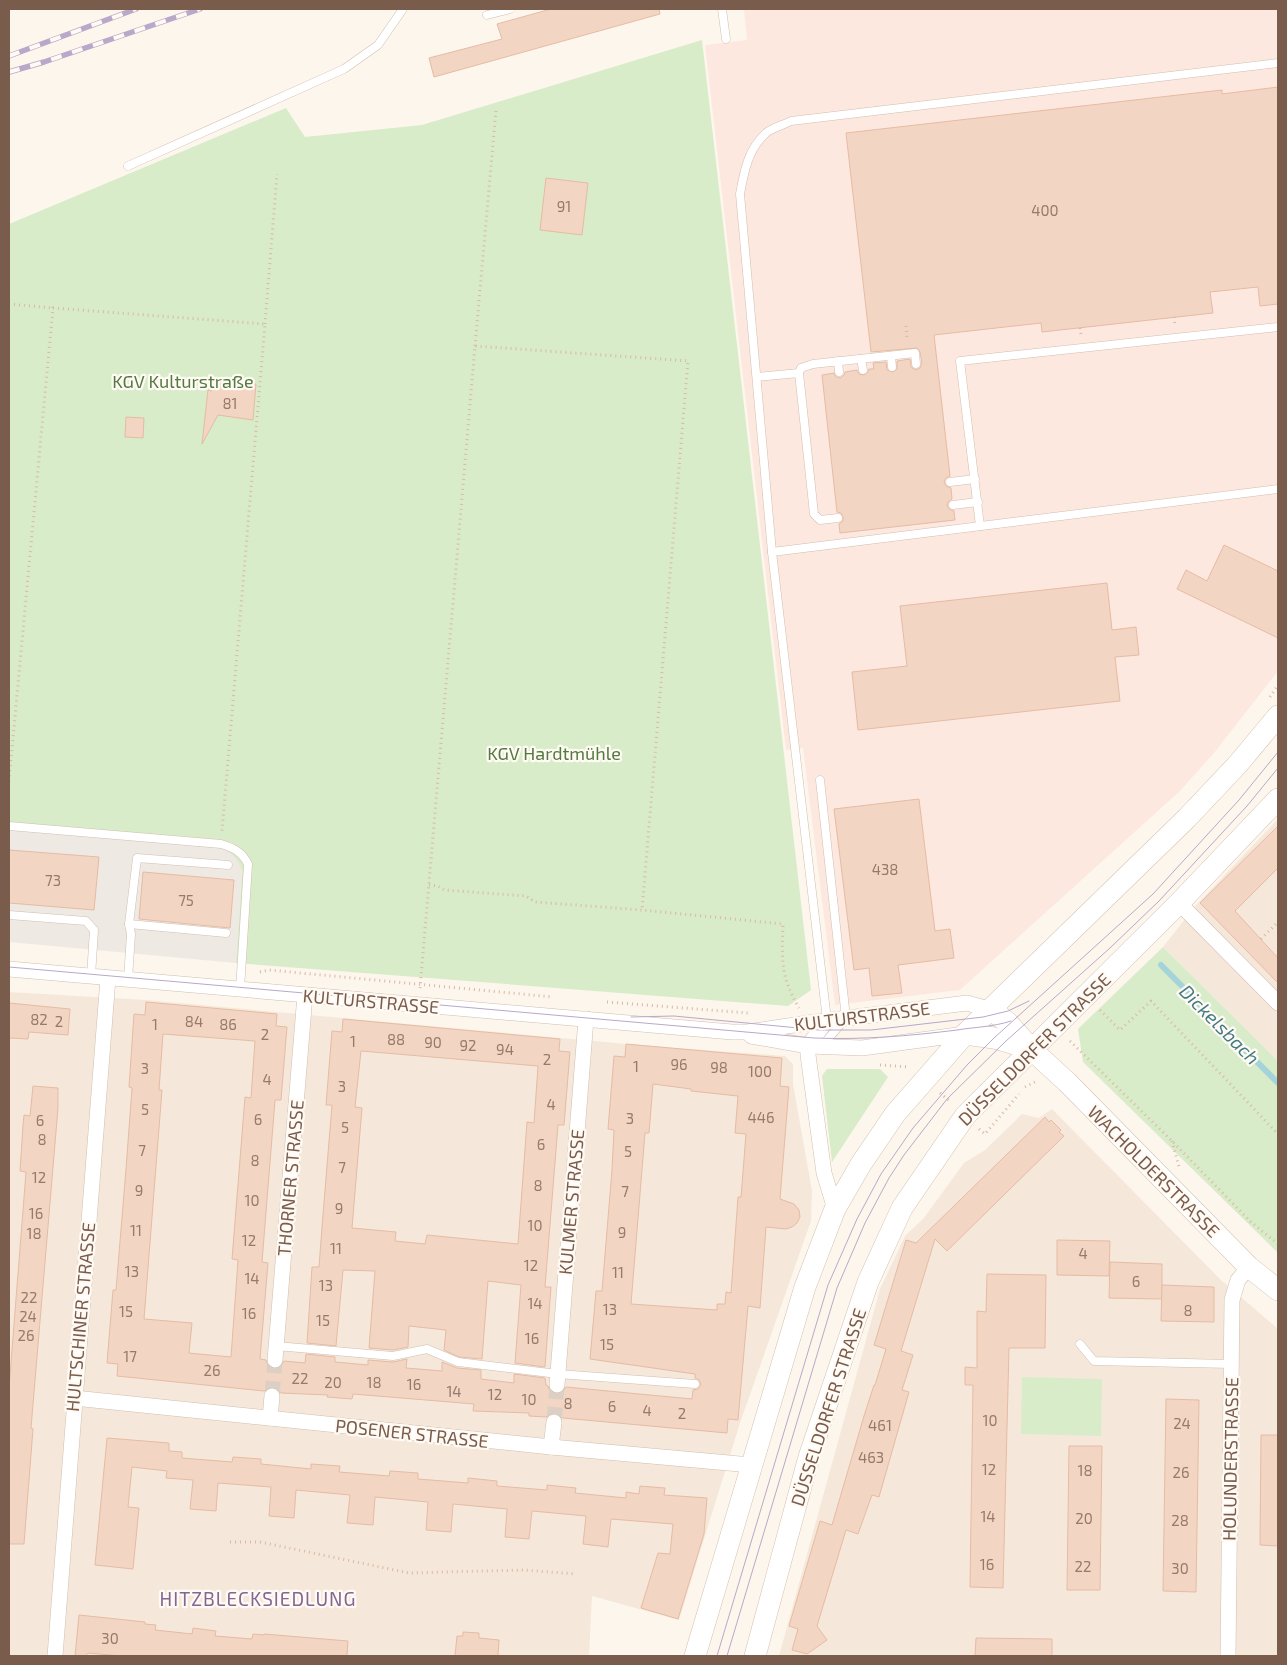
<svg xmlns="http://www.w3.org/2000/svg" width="1287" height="1665" font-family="'Exo 2',sans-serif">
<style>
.residential{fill:#f5e8da}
.commercial{fill:#fde8e0}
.industrial{fill:#efe9e4}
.green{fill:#d8ecc9}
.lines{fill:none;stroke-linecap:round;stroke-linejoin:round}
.stream{stroke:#a5d3da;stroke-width:6}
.building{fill:#f3d5c3;stroke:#e6bba3;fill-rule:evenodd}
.street-tunnel{stroke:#dcd0c4;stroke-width:15;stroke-dasharray:15 8;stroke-linecap:butt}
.lane-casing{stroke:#d1beb0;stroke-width:9}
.street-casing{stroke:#d1beb0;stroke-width:16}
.secondary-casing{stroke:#d6c0b0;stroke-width:22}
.path{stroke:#d9b8a5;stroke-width:3;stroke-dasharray:1 4;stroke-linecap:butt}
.lane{stroke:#fff;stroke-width:8}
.street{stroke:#fff;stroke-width:15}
.secondary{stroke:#fff;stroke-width:21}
.tram{stroke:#b9a8c9;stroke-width:1}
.rail-casing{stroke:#b9a8c9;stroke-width:5.5}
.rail{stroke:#fffaf3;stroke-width:4;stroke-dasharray:11;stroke-linecap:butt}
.labels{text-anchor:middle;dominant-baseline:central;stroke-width:4.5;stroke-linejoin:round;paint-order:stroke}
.number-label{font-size:15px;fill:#987a6a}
.park-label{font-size:18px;fill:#537a41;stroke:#fffaf3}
.street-label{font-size:18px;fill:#7a5c4d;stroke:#fffaf3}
.water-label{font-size:19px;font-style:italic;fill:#437c86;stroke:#fffaf3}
.neighbourhood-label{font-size:19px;letter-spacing:1px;fill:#846695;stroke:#fffaf3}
</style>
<rect width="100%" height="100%" fill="#fdf6ec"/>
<g class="residential">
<polygon points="1278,819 1278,1061 1163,947 1197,904"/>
<polygon points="9,992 146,1000 626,1044 785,1056 793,1064 793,1084 812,1191 811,1221 740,1423 679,1620 592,1596 589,1656 9,1656"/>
<polygon points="1052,1109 1221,1280 1278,1329 1278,1656 779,1656 880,1289 905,1236 923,1219 964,1163 985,1150 1022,1114 1039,1118"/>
</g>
<polygon class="commercial" points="744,9 1278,9 1278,671 1214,753 1180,791 960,990 835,1005 803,748 786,750 705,45 747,40"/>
<polygon class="industrial" points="9,829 218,847 233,854 239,861 242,872 236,963 9,942"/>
<g class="green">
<path d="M702,40L811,990L788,1006L236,963L242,872C238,857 232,853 218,847L9,829V224L286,108L305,137L422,125Z"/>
<polygon points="1163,947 1278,1061 1278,1253 1083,1062 1078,1029"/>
<polygon points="827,1069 880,1069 888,1077 832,1162 822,1076"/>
<polygon points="1022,1377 1102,1379 1101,1436 1021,1434"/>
</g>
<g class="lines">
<polyline class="stream" points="1161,965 1278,1083"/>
</g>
<g class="building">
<polygon points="551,9 659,9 660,14 434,77 429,58 502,39 497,24"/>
<polygon points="1278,87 1278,304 1260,306 1258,287 1210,292 1213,313 1042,332 1041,323 934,335 950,476 946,478 944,482 946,486 951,488 952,499 949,501 947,505 949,509 954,511 955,520 840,533 839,524 843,521 843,517 841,513 837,512 822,375 834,373 836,377 840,378 844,375 845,372 857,370 859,374 864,375 868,372 869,369 874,369 873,363 886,362 887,370 893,372 897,369 897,361 910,359 911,367 916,370 920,368 922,363 920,352 917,348 871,352 846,133 1222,90 1222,94"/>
<polygon points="546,178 588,183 582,235 540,230"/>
<polygon points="213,379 256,384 253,420 218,415 202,444 208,390 212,391"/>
<polygon points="126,417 144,418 143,438 125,437"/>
<polygon points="1224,545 1278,571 1278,638 1177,589 1186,570 1207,581"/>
<polygon points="1107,583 1112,630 1136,627 1139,655 1115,657 1120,701 858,730 852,672 907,666 900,606"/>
<polygon points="919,799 935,931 950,929 954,958 898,965 902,993 872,996 869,968 854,970 834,809"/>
<polygon points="1278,826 1278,868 1235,911 1278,958 1278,983 1200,903"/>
<polygon points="9,850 99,857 94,910 9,903"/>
<polygon points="143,872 234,880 230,928 139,919"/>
<path d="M146,1002L277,1014L276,1026L287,1027L281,1100H275L262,1262L268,1263L260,1359L266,1360L269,1367L275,1369L279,1368L284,1361L305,1363L306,1354L335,1357V1362L368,1365V1360L393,1362L407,1359L406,1368L442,1371V1362L457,1368L481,1370V1379L514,1383V1374L545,1378L546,1385L548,1386L549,1389L552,1393L557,1394L561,1393L566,1387L692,1399L693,1390L698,1389L701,1385L699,1380L695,1378V1374L590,1359L596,1291H602L612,1170L614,1130L608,1129L614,1056L625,1057L626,1044L782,1058L780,1086L789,1087L780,1199L794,1204L799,1210L800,1217L797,1223L792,1227L786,1229L766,1227L760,1308L748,1306L738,1420L728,1419L727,1433L563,1418L559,1414L555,1413L550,1414L546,1417L529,1416V1413L473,1411L474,1404L353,1394L352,1399L327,1397L328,1395L281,1393L278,1389L273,1387L268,1388L264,1391L117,1376L118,1364L107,1363L113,1290H116L126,1169L132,1088L129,1087L134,1014L145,1015ZM163,1034L255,1041L251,1098L245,1097L232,1259L238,1260L231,1357L189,1353L192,1323L144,1319L162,1090H159ZM653,1084L691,1089V1091L738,1096L735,1133L746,1134L741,1197H738L731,1293L726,1292L725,1304H717V1310L631,1304L645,1133H649Z"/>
<polygon points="9,1003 70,1009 68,1035 29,1032 28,1039 9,1038"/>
<path d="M343,1019L560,1039L559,1051L570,1052L564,1125H558L545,1287H551L545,1367L515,1363L521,1285L488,1281L482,1359L459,1357L444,1350L446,1330L409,1326L408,1347L393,1350L369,1348L375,1271L343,1270L336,1346L307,1343L312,1267H319L322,1227L332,1105H326L332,1031L342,1032ZM361,1051L538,1066L534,1123L527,1122L518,1244L427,1235L425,1244L395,1241L396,1232L352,1228L362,1108L355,1107Z"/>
<polygon points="33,1086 58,1088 58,1108 31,1428 33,1429 24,1544 9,1544 9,1388 26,1172 20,1171 23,1125 24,1115 30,1116"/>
<polygon points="1045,1117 1049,1122 1051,1120 1061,1130 1059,1132 1064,1136 947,1251 935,1239 901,1351 913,1355 902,1390 909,1392 879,1497 872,1495 858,1534 846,1530 817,1626 827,1640 807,1654 792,1650 798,1629 789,1626 820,1521 832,1525 864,1416 874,1385 875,1385 886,1349 874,1345 906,1240 916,1243"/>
<polygon points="1057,1240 1110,1241 1109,1276 1057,1275"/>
<polygon points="1110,1262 1162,1264 1162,1299 1109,1298"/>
<polygon points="987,1274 1046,1275 1045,1348 1009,1348 1003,1588 970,1587 973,1385 965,1385 965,1367 977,1368 977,1311 986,1312"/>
<polygon points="1162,1285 1214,1287 1214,1322 1161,1321"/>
<polygon points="1166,1399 1199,1400 1196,1592 1163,1591"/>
<polygon points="1261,1435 1278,1435 1278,1546 1260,1545"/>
<polygon points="107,1438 169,1443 169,1451 182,1452 182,1458 232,1462 233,1457 261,1459 261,1464 311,1469 311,1464 340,1466 339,1472 389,1476 390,1471 418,1473 418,1479 468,1483 468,1478 497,1481 497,1486 547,1490 547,1485 576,1488 575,1493 626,1498 626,1492 639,1494 640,1486 665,1488 664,1495 707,1498 704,1534 678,1619 641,1608 658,1553 670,1554 673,1524 611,1519 608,1547 583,1544 586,1516 532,1511 529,1539 505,1537 507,1509 453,1504 451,1532 426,1530 428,1502 375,1497 373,1525 347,1523 350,1495 296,1490 294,1518 269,1516 271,1487 218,1483 216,1511 190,1509 193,1480 166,1478 167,1471 132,1467 128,1507 139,1508 133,1569 95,1565"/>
<polygon points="1069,1446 1102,1446 1100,1590 1067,1590"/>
<polygon points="79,1615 145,1622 145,1624 156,1625 155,1630 174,1632 192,1634 193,1628 216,1631 215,1636 252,1639 253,1634 264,1635 264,1634 348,1641 347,1656 121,1656 88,1653 85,1656 75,1656"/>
<polygon points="463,1632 479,1633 479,1638 499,1640 498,1656 455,1656 457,1636 463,1636"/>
<polygon points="976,1638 1052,1639 1052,1656 975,1656"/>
</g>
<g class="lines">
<g class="street-tunnel">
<polyline points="272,1396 275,1360"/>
<polyline points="554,1422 557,1385"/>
</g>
<defs>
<g id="lane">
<polyline points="722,9 726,39"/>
<polyline points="487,15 510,9"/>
<polyline points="128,166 344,69 378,45 403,9"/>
<polyline points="891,356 892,367"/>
<polyline points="861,359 863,370"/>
<polyline points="838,361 839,372"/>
<polyline points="757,377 799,373"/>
<polyline points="950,482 975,479"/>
<polyline points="953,505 978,502"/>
<polyline points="838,518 820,520 814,514 799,373 801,368 813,364 915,353 916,364"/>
<polyline points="980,526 960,361 1278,327"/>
<path d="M772,552L740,194C744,172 748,149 766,133C772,128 783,125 791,121L1278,63"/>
<polyline points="820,780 846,1018 821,1047"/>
<path d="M9,826L221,844C234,848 242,852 248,864L240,989"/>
<polyline points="9,915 86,921 94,930 91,976"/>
<polyline points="129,924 226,933"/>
<polyline points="128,979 131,934 129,924 137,858 228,865"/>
<polyline points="827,1020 772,552 1278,489"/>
<polyline points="1080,1344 1094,1361 1231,1364"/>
<polyline points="276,1346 393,1356 427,1349 458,1362 558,1374 695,1384"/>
</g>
<g id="street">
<polyline points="1179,903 1278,1003"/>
<polyline points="9,969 732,1032 747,1032 808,1023 967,1003 992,1010"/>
<polyline points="827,1020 808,1046 808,1055 824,1173 835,1209"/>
<polyline points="751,1036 808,1046 862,1048 965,1034"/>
<polyline points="275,1360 305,995"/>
<polyline points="557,1385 586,1019"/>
<polyline points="74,1398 551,1447 751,1465"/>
<polyline points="270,1418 272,1396"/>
<polyline points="551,1447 554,1422"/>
<polyline points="55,1656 108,978"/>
<polyline points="1228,1656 1232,1300 1238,1280 1249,1267"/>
</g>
<g id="secondary">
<polyline points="992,1010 1008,1023 1032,1050 1067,1082 1249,1267 1278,1290"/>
<polyline points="965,1034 994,1038 1032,1049"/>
<polyline points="695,1656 805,1287 835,1209 861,1164 895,1114 965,1034 1187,818 1238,764 1278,716"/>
<polyline points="755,1656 809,1457 868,1282 902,1208 965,1116 1179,903 1278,799"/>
</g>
</defs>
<use href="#lane" class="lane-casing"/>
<use href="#street" class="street-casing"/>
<use href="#secondary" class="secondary-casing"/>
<g class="path">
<polyline points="9,304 53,308"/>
<polyline points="1174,317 1175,326"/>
<polyline points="265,324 277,174"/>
<polyline points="906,326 907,340"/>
<polyline points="1080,328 1081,335"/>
<polyline points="475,346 496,110"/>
<polyline points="1270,697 1278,685"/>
<polyline points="9,781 53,308 265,324 222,831"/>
<path d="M429,885L438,886L444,890L526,896L535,902L642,910L783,924C782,960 780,976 799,1008"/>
<polyline points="1261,939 1278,922"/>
<polyline points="260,972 269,970 553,997"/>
<polyline points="420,988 475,346 688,361 642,910"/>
<polyline points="607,1002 748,1013"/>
<polyline points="1100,1010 1120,1030 1151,1001 1278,1134"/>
<polyline points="1070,1041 1172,1141 1251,1222 1278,1244"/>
<polyline points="880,1065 909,1067"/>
<polyline points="1025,1087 1037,1081"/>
<polyline points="940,1093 951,1102"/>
<polyline points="979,1129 985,1134 1019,1094"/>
<polyline points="1172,1141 1179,1167"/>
<polyline points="230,1542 260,1542 409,1573 523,1570 576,1574"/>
</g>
<use href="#lane" class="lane"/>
<use href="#street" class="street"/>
<use href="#secondary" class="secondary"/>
<g class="tram">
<path d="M9,967L814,1038C862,1040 909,1036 957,1030C975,1027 993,1027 1011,1021"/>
<polyline points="631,1017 674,1016 819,1030 871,1030 983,1017 1008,1011 1029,1001"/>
<polyline points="717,1656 828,1285 857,1219 881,1174 913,1128 967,1065 994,1038 1153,894 1239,800 1278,752"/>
<polyline points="727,1656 837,1288 865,1223 889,1178 904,1155 947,1099 1006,1041 1110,948 1159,901 1247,806 1278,768"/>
</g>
<defs>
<g id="rail">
<polyline points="9,56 136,9"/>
<polyline points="9,72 44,62 200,9"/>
</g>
</defs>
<use href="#rail" class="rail-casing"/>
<use href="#rail" class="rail"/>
</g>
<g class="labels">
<g class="number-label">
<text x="564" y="206">91</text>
<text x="1045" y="210">400</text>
<text x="230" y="403">81</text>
<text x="885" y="869">438</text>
<text x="53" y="880">73</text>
<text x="186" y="900">75</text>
<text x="39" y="1019">82</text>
<text x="59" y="1021">2</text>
<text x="194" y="1021">84</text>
<text x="155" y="1024">1</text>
<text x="228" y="1024">86</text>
<text x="265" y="1034">2</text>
<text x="396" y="1039">88</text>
<text x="353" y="1041">1</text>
<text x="433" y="1042">90</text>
<text x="468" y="1045">92</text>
<text x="505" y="1049">94</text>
<text x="547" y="1059">2</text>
<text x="679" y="1064">96</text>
<text x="636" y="1066">1</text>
<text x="719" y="1067">98</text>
<text x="145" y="1068">3</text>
<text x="760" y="1071">100</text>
<text x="267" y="1079">4</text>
<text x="342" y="1086">3</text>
<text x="551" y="1104">4</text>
<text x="145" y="1109">5</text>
<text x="761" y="1117">446</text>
<text x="630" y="1118">3</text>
<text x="258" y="1119">6</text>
<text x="40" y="1120">6</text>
<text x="345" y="1127">5</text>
<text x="42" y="1139">8</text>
<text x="541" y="1144">6</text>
<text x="142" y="1150">7</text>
<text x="628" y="1151">5</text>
<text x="255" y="1160">8</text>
<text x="342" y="1167">7</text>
<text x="39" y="1177">12</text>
<text x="538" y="1185">8</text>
<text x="139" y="1190">9</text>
<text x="625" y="1191">7</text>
<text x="252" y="1200">10</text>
<text x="339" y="1208">9</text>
<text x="36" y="1213">16</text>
<text x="535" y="1225">10</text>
<text x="136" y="1230">11</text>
<text x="622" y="1232">9</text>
<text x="34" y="1233">18</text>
<text x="249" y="1240">12</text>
<text x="336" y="1248">11</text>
<text x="1083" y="1253">4</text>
<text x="531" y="1265">12</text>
<text x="132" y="1271">13</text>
<text x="618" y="1272">11</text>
<text x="252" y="1278">14</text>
<text x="1136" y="1281">6</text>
<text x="326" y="1285">13</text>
<text x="29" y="1297">22</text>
<text x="535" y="1303">14</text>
<text x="610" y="1309">13</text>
<text x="1188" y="1310">8</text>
<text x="126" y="1311">15</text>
<text x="249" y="1313">16</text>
<text x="28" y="1316">24</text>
<text x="323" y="1320">15</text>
<text x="26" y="1335">26</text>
<text x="532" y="1338">16</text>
<text x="607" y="1344">15</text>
<text x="130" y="1356">17</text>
<text x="212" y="1370">26</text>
<text x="300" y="1378">22</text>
<text x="333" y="1382">20</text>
<text x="374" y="1382">18</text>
<text x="414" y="1384">16</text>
<text x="454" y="1391">14</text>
<text x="495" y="1394">12</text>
<text x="529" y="1399">10</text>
<text x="568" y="1403">8</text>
<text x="612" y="1406">6</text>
<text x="647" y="1410">4</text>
<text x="682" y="1413">2</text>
<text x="990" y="1420">10</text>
<text x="1182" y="1423">24</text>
<text x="880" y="1425">461</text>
<text x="871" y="1457">463</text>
<text x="989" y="1469">12</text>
<text x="1085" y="1470">18</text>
<text x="1181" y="1472">26</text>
<text x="988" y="1516">14</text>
<text x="1084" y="1518">20</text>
<text x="1180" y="1520">28</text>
<text x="987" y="1564">16</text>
<text x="1083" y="1566">22</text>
<text x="1180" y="1568">30</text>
<text x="110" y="1638">30</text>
</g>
<g class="park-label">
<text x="183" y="381">KGV Kulturstraße</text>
<text x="554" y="753">KGV Hardtmühle</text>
</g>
<g class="street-label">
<text transform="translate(371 1001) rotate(5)">KULTURSTRASSE</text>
<text transform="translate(862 1016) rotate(-7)">KULTURSTRASSE</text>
<text transform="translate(1034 1049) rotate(-45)">DÜSSELDORFER STRASSE</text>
<text transform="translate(1154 1171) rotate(45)">WACHOLDERSTRASSE</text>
<text transform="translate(290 1178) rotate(-85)">THORNER STRASSE</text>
<text transform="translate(571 1202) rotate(-85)">KULMER STRASSE</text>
<text transform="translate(80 1317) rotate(-85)">HULTSCHINER STRASSE</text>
<text transform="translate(828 1407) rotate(-72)">DÜSSELDORFER STRASSE</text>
<text transform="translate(412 1433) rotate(6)">POSENER STRASSE</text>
<text transform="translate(1230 1459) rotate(-89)">HOLUNDERSTRASSE</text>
</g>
<g class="water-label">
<text transform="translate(1220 1024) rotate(45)">Dickelsbach</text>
</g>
<g class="neighbourhood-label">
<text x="258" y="1598">HITZBLECKSIEDLUNG</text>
</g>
</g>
<rect width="1287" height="1665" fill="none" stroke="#7a5c4d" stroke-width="20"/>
</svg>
